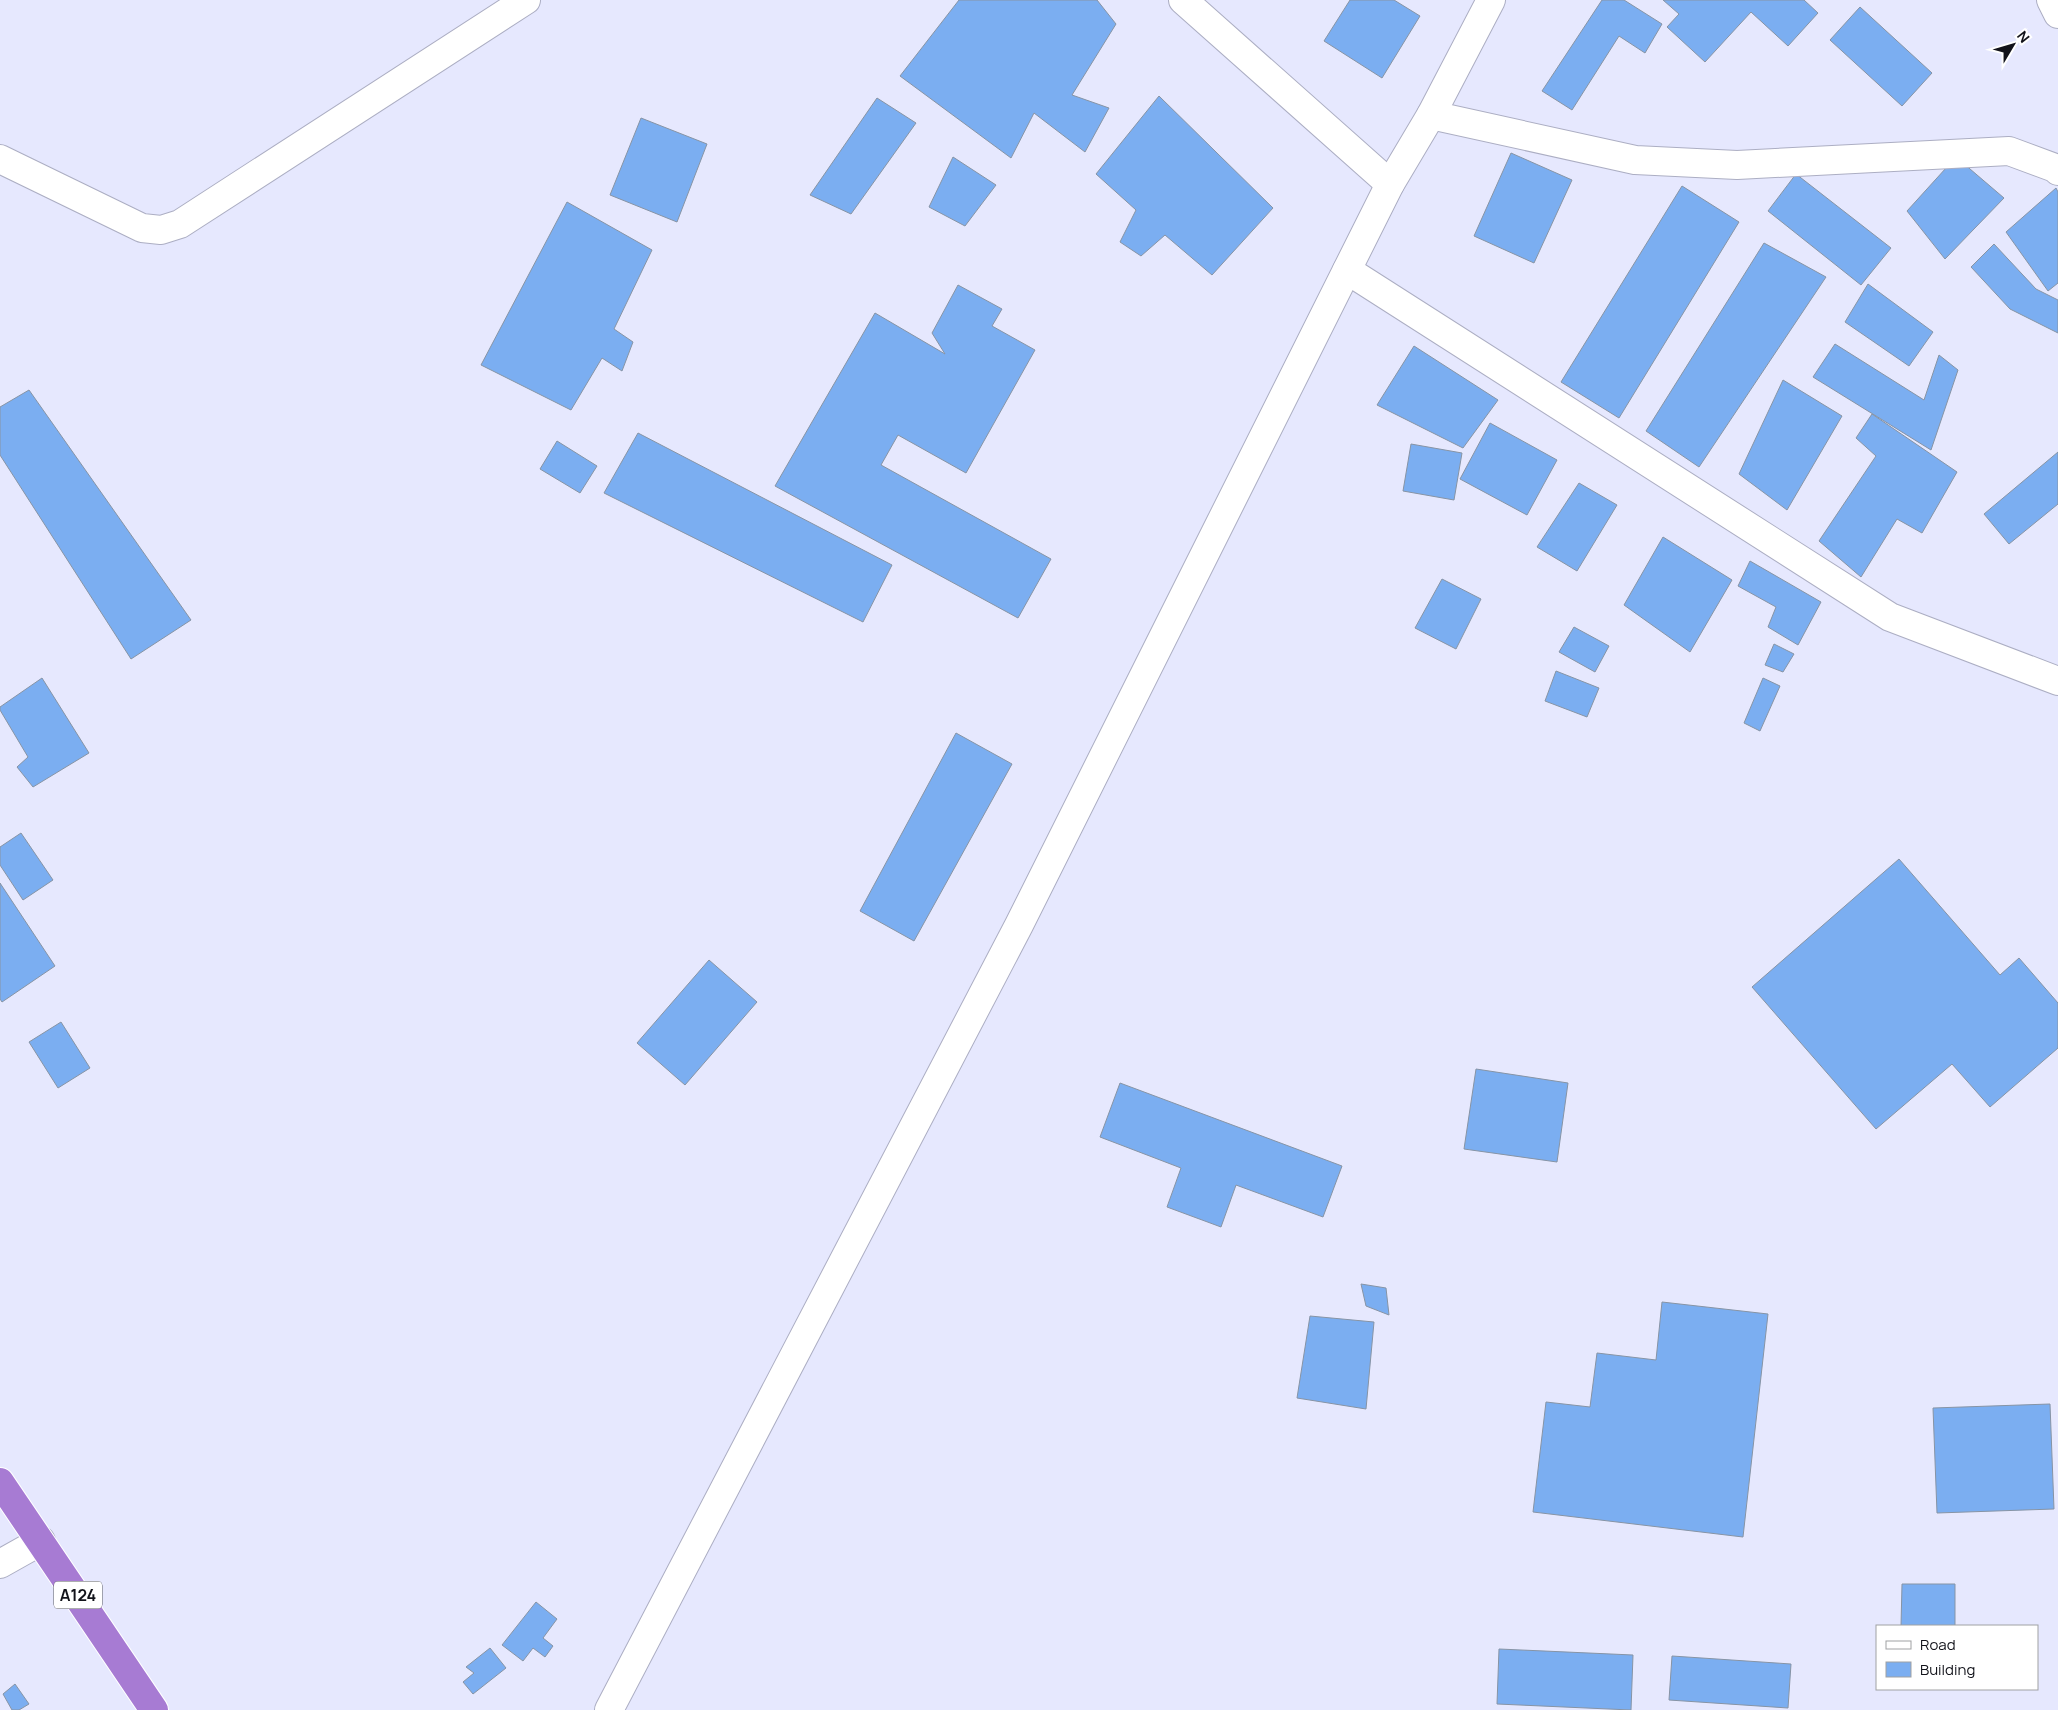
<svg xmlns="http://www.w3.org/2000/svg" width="2058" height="1710" font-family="Manrope,sans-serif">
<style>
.building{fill:#7baef1;stroke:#8794a5}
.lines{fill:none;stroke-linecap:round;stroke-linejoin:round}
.street-casing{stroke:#acaec3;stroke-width:30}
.secondary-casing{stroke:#acaec3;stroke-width:30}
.highway-casing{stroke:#fff;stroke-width:30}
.street{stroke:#fff;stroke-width:28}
.secondary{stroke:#fff;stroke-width:28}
.highway{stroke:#a77bd3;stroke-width:28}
.labels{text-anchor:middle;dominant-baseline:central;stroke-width:4.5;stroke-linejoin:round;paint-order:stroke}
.shield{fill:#fff;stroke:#595a5f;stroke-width:1}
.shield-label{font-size:16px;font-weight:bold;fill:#12131a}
</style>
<rect width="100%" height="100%" fill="#e6e8fe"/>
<g class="building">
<polygon points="959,0 1097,0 1116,24 1072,95 1109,108 1085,152 1034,113 1011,158 900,76"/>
<polygon points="1350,0 1394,0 1420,16 1382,78 1324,41"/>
<polygon points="1602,0 1624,0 1662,24 1645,53 1619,36 1572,110 1542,91"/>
<polygon points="1663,0 1804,0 1818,13 1788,46 1751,12 1705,62 1667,27 1679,14"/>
<polygon points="1860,7 1932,73 1902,106 1830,40"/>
<polygon points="1159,96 1273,208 1212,275 1165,235 1141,256 1120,242 1136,210 1096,174"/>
<polygon points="877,98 916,123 851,214 810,195"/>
<polygon points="641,118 707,144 677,222 610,195"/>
<polygon points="1511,153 1572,180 1534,263 1474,236"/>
<polygon points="953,157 996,185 965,226 929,207"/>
<polygon points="1956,157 2004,198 1945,259 1907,211"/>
<polygon points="1796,174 1891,248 1861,285 1768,211"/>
<polygon points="1682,186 1739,222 1619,418 1561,382"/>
<polygon points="2056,188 2058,192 2058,283 2048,291 2006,232"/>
<polygon points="567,202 652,250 614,329 633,342 622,371 602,358 571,410 481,365"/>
<polygon points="1764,243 1826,277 1699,467 1646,431"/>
<polygon points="1994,244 2036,289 2058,300 2058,333 2010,309 1971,267"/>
<polygon points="1868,284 1933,332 1909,366 1845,322"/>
<polygon points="958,285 1002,309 992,326 1035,350 966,473 898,435 881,465 1051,559 1018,618 775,486 875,313 945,354 932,333"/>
<polygon points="1835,344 1924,400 1939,355 1958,370 1931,450 1813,377"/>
<polygon points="1414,346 1498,400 1463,448 1377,405"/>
<polygon points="1783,380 1842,416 1787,510 1739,474"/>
<polygon points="29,390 191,620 131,659 0,455 0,407"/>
<polygon points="1872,414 1957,472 1922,533 1897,519 1861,577 1819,541 1876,456 1856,438"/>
<polygon points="1490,423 1557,460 1527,515 1460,479"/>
<polygon points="638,433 892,565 863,622 604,493"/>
<polygon points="557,441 597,466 580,493 540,469"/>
<polygon points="1411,444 1462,453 1454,500 1403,491"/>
<polygon points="2058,452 2058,504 2009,544 1984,514"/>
<polygon points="1579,483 1617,505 1577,571 1537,547"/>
<polygon points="1663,537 1732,580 1690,652 1624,605"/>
<polygon points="1750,561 1821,602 1798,645 1768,627 1776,607 1738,586"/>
<polygon points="1442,579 1481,599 1456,649 1415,628"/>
<polygon points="1574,627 1609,646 1595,672 1559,652"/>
<polygon points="1774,644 1794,654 1783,672 1765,665"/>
<polygon points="1556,671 1599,688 1587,717 1545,701"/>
<polygon points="42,678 89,753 33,787 17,767 28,757 0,710 0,707"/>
<polygon points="1763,678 1780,686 1760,731 1744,723"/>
<polygon points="956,733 1012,764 914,941 860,911"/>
<polygon points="21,833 53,880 23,900 0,865 0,847"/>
<polygon points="1899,859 2000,975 2019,958 2058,1003 2058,1048 1990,1107 1952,1064 1876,1129 1752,987"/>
<polygon points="0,883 55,966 2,1002 0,999"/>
<polygon points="709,960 757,1002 685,1085 637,1043"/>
<polygon points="61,1022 90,1068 58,1088 29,1042"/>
<polygon points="1476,1069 1568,1083 1557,1162 1464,1149"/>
<polygon points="1120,1083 1342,1166 1323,1217 1236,1185 1221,1227 1167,1207 1181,1168 1100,1137"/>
<polygon points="1361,1284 1386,1288 1389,1315 1366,1306"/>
<polygon points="1662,1302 1768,1314 1743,1537 1533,1512 1546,1402 1590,1407 1597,1353 1656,1360"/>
<polygon points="1310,1316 1374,1322 1366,1409 1297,1398"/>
<polygon points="2050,1404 2054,1509 1937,1513 1933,1408"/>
<polygon points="1902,1584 1955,1584 1955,1626 1901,1626"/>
<polygon points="536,1602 557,1619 543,1638 553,1646 545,1657 533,1648 523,1661 502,1645"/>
<polygon points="490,1648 506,1668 473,1694 463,1682 474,1673 466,1667"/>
<polygon points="1499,1649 1633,1655 1631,1710 1497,1704"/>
<polygon points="1672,1656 1791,1664 1788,1708 1669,1700"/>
<polygon points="15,1684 29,1704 19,1710 12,1710 3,1694"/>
</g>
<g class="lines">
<defs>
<g id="street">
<polyline points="1183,0 1390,184"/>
<polyline points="2051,0 2058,14"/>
<polyline points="1431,115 1635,160 1737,165 2009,151 2055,168 2058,171"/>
<polyline points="0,159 142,228 161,230 180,224 526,0"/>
<polyline points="1347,270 1890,617 2058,681"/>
</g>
<g id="secondary">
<polyline points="0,1564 41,1541"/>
<polyline points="609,1710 1019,925 1390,184 1431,115 1491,0"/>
</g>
<polyline id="highway" points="0,1482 154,1710"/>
</defs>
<use href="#street" class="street-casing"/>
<use href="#secondary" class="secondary-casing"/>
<use href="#highway" class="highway-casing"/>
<use href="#street" class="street"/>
<use href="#secondary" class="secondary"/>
<use href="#highway" class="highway"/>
</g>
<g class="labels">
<rect class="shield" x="54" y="1581.5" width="48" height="27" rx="4"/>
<g class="shield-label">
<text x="78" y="1595">A124</text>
</g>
</g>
<rect x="1876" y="1625" width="162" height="65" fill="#ffffff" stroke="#a0a1a3"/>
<rect x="1886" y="1641" width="25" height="8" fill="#ffffff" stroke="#a0a1a3"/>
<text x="1920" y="1650" font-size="15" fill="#12131a">Road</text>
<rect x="1886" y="1662" width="25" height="15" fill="#7baef1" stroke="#a0a1a3"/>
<text x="1920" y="1675" font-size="15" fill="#12131a">Building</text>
<g transform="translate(2013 45) rotate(52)" stroke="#ffffff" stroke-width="4" paint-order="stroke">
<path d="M0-4L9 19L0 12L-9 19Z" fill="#12131a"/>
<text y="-8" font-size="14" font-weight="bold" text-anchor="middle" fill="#12131a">N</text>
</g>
</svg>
